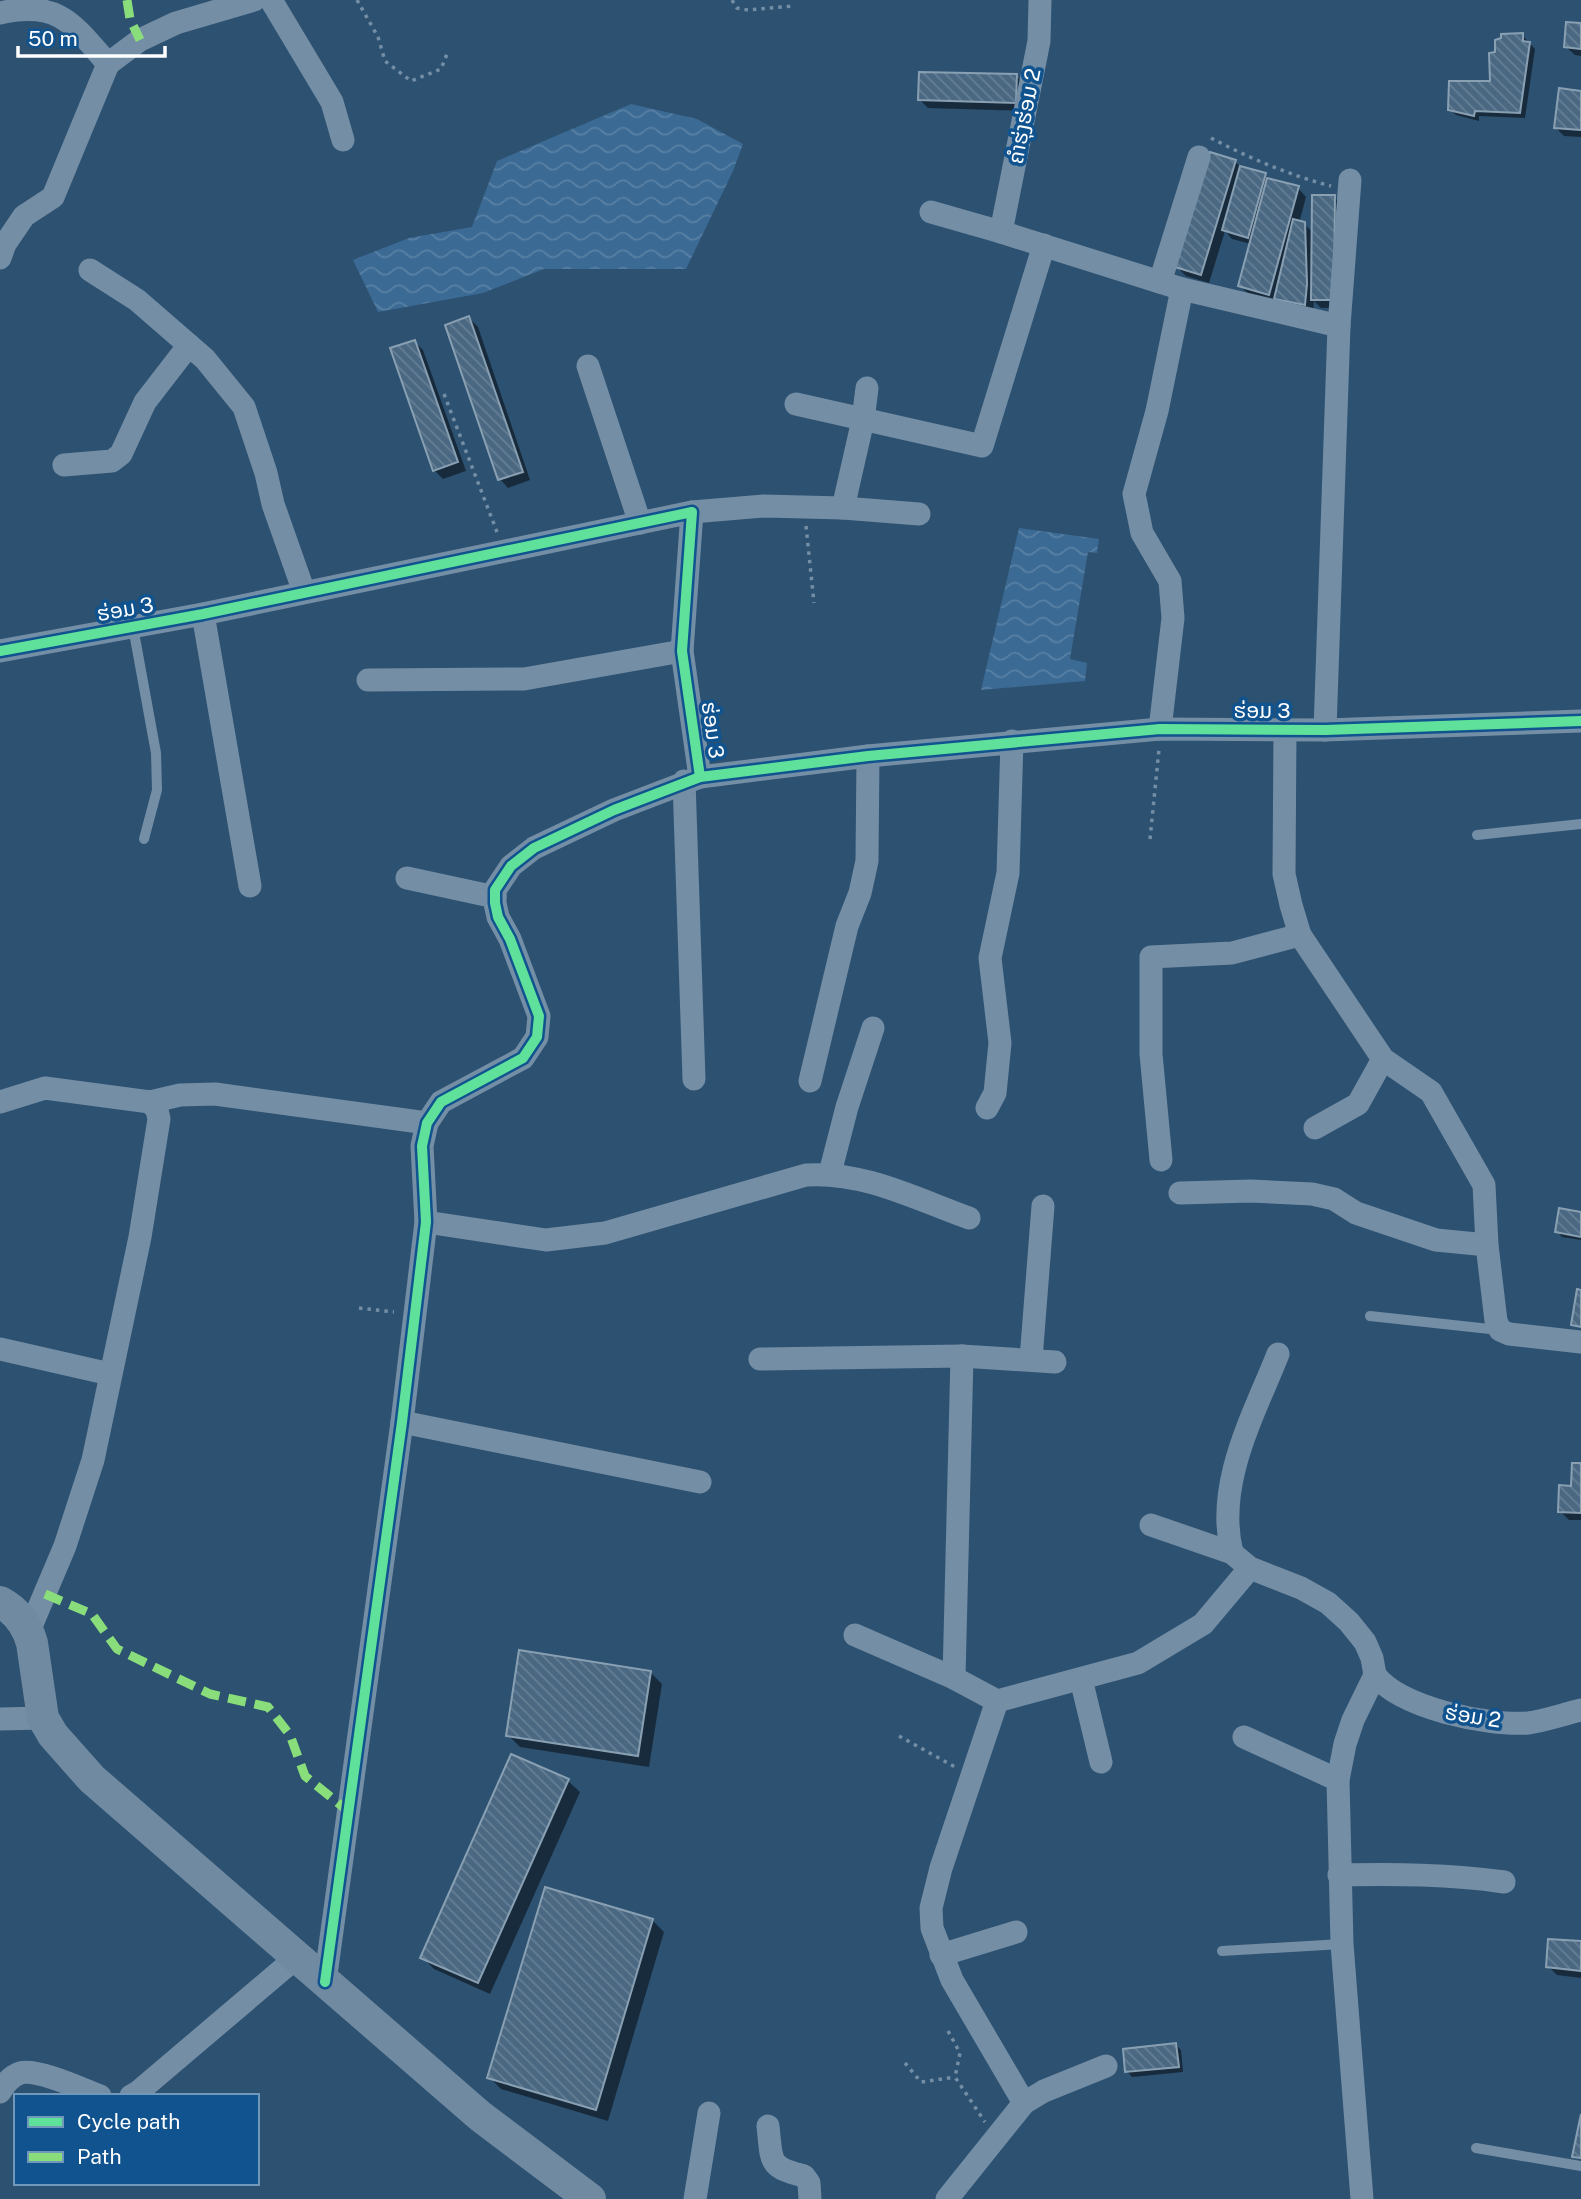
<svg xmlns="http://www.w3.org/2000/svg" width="1581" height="2199" font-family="'Public Sans','Noto Sans Lao',sans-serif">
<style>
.water{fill:url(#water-waves)}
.shadow{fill:#0007}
.building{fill:url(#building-back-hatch);stroke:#89a0b3;stroke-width:2}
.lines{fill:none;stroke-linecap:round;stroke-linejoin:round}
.path{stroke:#748ea5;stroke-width:3.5;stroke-dasharray:3.5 5;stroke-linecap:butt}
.lane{stroke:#748ea5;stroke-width:10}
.street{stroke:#748ea5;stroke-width:23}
.secondary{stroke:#708aa1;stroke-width:32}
.quiet{stroke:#8add7b;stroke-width:9;stroke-dasharray:18 9;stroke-linecap:butt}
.cycleway-casing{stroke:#10538e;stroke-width:15}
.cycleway{stroke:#60e19b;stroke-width:10}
.labels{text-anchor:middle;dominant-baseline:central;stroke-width:7;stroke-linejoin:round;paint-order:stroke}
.street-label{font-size:21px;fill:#fff;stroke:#10538e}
</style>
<defs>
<pattern id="water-waves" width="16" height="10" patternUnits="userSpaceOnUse" patternTransform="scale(1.75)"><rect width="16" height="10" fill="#3b6a94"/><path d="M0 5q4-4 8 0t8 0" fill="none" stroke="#5880a4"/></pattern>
<pattern id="building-back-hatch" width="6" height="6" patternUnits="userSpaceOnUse" patternTransform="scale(1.75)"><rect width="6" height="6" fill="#4a6882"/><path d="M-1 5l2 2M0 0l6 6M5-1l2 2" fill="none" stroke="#657f95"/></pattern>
</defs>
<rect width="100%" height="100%" fill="#2d5171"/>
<g class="water">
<polygon points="631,104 697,119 743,144 733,171 686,269 544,269 483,293 378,312 353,260 409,238 472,227 497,161"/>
<polygon points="1019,528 1099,539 1097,553 1088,552 1070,659 1087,663 1085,681 981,690"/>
</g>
<g class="shadow">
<polygon points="1581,25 1581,56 1575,55 1566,47"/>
<polygon points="1522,35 1535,49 1525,118 1479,116 1479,121 1456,115 1450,109 1492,83 1496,54"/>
<polygon points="1016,76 1025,85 1024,111 928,108 920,100"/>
<polygon points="1581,93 1581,137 1564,136 1555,127"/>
<polygon points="1235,162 1242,168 1265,175 1272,181 1298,188 1306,197 1299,223 1304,224 1313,232 1334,197 1343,206 1342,308 1321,308 1314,301 1313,313 1249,294 1240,286 1251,244 1232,239 1225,231 1209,283 1186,276 1177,267"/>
<polygon points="469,318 478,327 530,480 508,488 500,479"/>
<polygon points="415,342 423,350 466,471 443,479 434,470"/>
<polygon points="1581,1214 1581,1240 1562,1237 1557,1231"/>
<polygon points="1581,1465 1581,1520 1569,1520 1560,1511"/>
<polygon points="650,1672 662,1684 649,1767 520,1747 508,1735"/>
<polygon points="568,1781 580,1792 490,1994 434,1969 422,1957"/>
<polygon points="653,1921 664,1932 608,2121 501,2089 489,2077"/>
<polygon points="1581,1943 1581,1978 1557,1975 1548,1966"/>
<polygon points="1176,2045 1181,2050 1183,2072 1132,2077 1127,2071"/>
</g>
<g class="building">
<polygon points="1566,22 1581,23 1581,49 1564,47"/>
<polygon points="1523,33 1523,41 1530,42 1520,113 1475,111 1474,116 1448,110 1449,81 1490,81 1489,53 1495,52 1495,40 1501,38 1501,34"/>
<polygon points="919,72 1017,74 1016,103 918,100"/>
<polygon points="1559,88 1581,91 1581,130 1554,128"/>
<polygon points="1210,152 1236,160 1201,275 1175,267"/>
<polygon points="1240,166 1266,173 1248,238 1222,230"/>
<polygon points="1267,178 1299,186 1269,295 1238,286"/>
<polygon points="1312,195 1335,195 1334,300 1311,300"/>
<polygon points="1293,219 1305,222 1307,284 1305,305 1274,299"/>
<polygon points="469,316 523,472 498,480 445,325"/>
<polygon points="415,340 458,462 433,471 390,348"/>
<polygon points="1559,1208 1581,1212 1581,1237 1555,1232"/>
<polygon points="1577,1289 1581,1290 1581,1327 1571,1325"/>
<polygon points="1572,1463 1581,1463 1581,1513 1558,1512 1559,1485 1571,1486"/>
<polygon points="519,1650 651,1671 638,1756 506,1736"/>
<polygon points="511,1754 569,1779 478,1983 420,1958"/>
<polygon points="545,1887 653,1919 596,2110 487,2078"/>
<polygon points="1548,1939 1581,1941 1581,1971 1546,1967"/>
<polygon points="1176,2043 1179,2067 1125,2072 1123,2049"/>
<polygon points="1581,2114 1581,2158 1572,2157"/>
</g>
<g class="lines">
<g class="path">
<polyline points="357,0 378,37 385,61 411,81 441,69 447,54"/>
<polyline points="732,0 737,8 748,10 794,6"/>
<path d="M1211,138C1249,158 1289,175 1331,186"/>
<polyline points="444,394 497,532"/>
<polyline points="806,526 814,603"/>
<polyline points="1150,839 1159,749"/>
<polyline points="359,1308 394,1312"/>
<polyline points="899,1736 955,1767"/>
<polyline points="948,2031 960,2053 955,2077 985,2122"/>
<polyline points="905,2063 921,2082 955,2077"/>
</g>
<g class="lane">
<polyline points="133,627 156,753 157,790 144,839"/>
<polyline points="1477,835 1581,824"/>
<polyline points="1370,1316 1499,1330"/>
<polyline points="1222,1951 1342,1944"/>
<polyline points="1476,2148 1581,2166"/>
</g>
<g class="street">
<polyline points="271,0 332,102 343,140"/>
<path d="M0,13C59,0 73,24 108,64L140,40L176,23L254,0"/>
<polyline points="931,212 1001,232 1182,289 1339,326"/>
<polyline points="1001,232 1039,41 1040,0"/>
<polyline points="0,258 5,244 24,216 53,197 108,64"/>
<polyline points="90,270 137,300 205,359 244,407 266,473 273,504 304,592"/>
<polyline points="1160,282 1199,157"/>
<polyline points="588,366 640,523"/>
<polyline points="796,404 982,446 1044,245"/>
<polyline points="64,465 112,461 121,454 145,402 189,345"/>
<polyline points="843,508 863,420 867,388"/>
<polyline points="692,512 764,506 843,508 919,514"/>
<polyline points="203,614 250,886"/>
<polyline points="0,651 203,614 692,512 682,651 700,777"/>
<polyline points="368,680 524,679 682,651"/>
<polyline points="1160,729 1173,618 1170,581 1142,533 1134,494 1157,411 1182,289"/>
<polyline points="1285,730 1284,874 1291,905 1300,935 1383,1059 1431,1092 1484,1185 1487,1245 1496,1321 1500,1330 1509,1334 1581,1342"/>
<polyline points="1325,730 1339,326 1350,180"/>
<polyline points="684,781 694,1079"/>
<polyline points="407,878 495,897"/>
<polyline points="810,1081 847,926 860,893 867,861 868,756"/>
<polyline points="0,1102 45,1088 150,1102 157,1110 159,1119 140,1237 93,1460 65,1546 29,1631"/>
<polyline points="150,1102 180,1095 215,1094 427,1123"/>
<polyline points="987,1108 995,1093 1000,1043 990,958 1008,873 1012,741"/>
<polyline points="1315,1128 1358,1104 1383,1059"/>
<polyline points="1161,1160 1151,1054 1151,957 1232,953 1300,935"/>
<polyline points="830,1173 847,1107 873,1028"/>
<polyline points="1180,1193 1251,1191 1312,1194 1334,1199 1356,1213 1436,1240 1487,1245"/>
<path d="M426,1222L546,1240L605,1233L806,1175C863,1171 916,1199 969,1218"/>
<polyline points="0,1349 110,1374"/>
<polyline points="760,1359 962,1356 1055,1362"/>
<polyline points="1031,1359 1043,1206"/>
<polyline points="402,1422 700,1482"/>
<polyline points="1151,1525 1232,1553 1250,1568 1301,1588 1328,1603 1349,1622 1365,1642 1372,1658 1375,1675 1353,1720 1345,1744 1338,1780 1342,1944 1362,2199"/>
<path d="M1232,1553C1215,1484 1253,1417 1278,1354"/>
<polyline points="855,1635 954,1678 997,1701 1138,1663 1203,1624 1250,1568"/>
<path d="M1375,1675C1401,1708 1486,1726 1528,1723C1545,1721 1564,1714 1581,1710"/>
<polyline points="954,1678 962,1356"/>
<polyline points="1081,1679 1101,1762"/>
<polyline points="997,1701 941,1868 931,1908 932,1928 952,1980 1024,2103"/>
<polyline points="0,1719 43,1718"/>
<polyline points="1244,1737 1338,1780"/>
<path d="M1339,1875C1395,1874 1449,1874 1504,1882"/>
<polyline points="941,1955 1016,1932"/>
<polyline points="325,1982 402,1422 426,1222 422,1146 427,1123 441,1102 523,1058 537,1037 539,1016 510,939 498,917 495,903 495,890 511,866 534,848 614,810 700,777 868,756 1160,729 1325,730 1581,721"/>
<path d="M0,2092C5,2084 10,2077 20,2073C37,2068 82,2089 100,2096"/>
<polyline points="131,2096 138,2092 297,1957"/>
<path d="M768,2126C772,2161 767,2167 804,2176L809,2183L810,2199"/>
<polyline points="695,2199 709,2113"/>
<polyline points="947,2199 1024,2103 1044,2091 1106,2066"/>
</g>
<path class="secondary" d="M0,1602C17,1611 27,1625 32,1643L43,1718L53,1735L92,1779L480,2116L590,2199"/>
<g class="quiet">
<polyline points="127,0 130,19 140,40"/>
<polyline points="45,1594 92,1614 117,1649 210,1694 268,1707 290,1735 305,1776 348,1811"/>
</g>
<defs>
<g id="cycleway">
<polyline points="0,651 203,614 692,512 682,651 700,777"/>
<polyline points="325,1982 402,1422 426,1222 422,1146 427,1123 441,1102 523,1058 537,1037 539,1016 510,939 498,917 495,903 495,890 511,866 534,848 614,810 700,777 868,756 1160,729 1325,730 1581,721"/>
</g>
</defs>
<use href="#cycleway" class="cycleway-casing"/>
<use href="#cycleway" class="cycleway"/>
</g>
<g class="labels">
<g class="street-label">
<text transform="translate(1024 116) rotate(-79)">ຄໍາຮຸ່ງຮ່ອມ 2</text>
<text transform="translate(125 609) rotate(-10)">ຮ່ອມ 3</text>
<text x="1262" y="710">ຮ່ອມ 3</text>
<text transform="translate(713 730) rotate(82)">ຮ່ອມ 3</text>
<text transform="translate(1473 1716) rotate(9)">ຮ່ອມ 2</text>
</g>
</g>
<rect x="14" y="2094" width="245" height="91" fill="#10538e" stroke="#7098bb" stroke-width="2"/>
<rect x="28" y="2117" width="35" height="10" fill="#60e19b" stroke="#7098bb" stroke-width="2"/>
<text x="77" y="2129" font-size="21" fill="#ffffff">Cycle path</text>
<rect x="28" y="2152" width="35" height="10" fill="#8add7b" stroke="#7098bb" stroke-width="2"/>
<text x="77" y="2164" font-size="21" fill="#ffffff">Path</text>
<path d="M18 46v10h147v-10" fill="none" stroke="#ffffff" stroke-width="3.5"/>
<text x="28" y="46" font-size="21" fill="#ffffff" stroke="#10538e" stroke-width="5" paint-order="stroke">50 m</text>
</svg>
